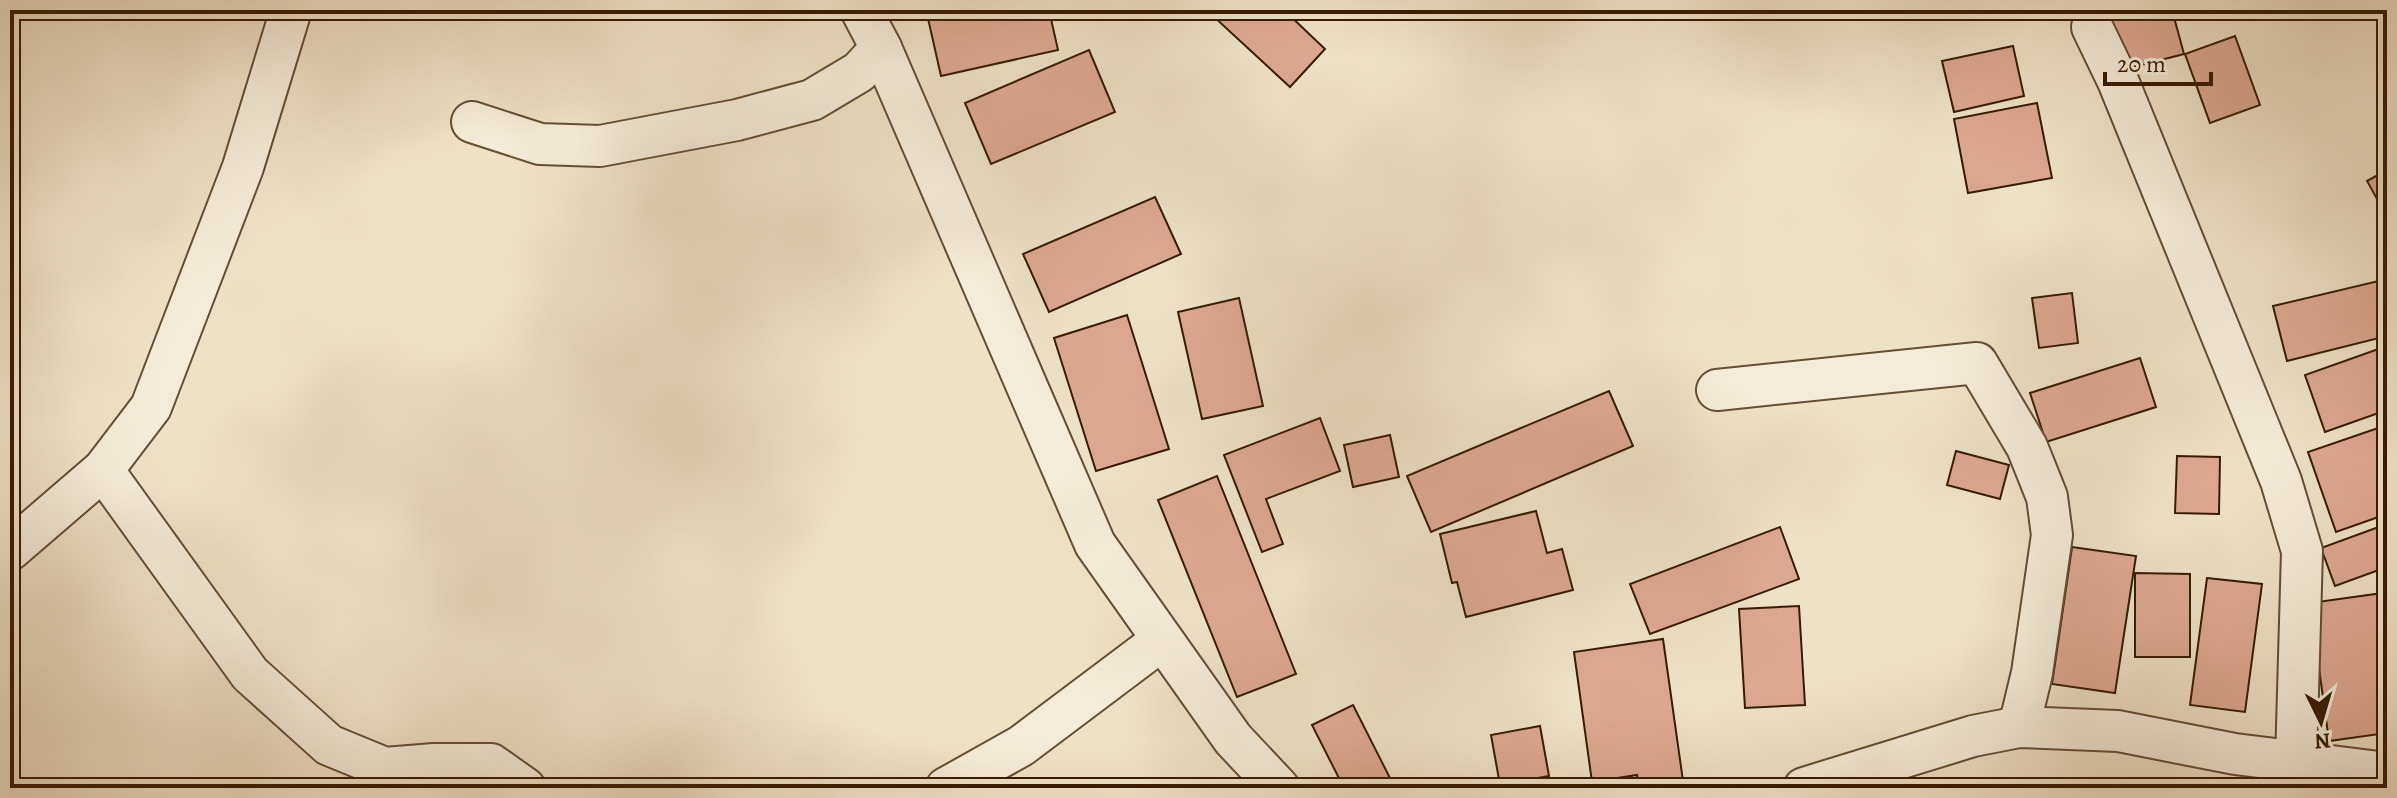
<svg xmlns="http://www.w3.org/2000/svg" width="2397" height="798" font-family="Alegreya,serif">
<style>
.building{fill:#dda890;stroke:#371c00;stroke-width:2}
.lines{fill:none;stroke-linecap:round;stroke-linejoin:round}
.minor-casing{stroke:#654e32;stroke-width:44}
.minor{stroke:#f4ecda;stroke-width:40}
</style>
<rect width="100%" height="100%" fill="#eee2c6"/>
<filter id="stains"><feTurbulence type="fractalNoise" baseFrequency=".0025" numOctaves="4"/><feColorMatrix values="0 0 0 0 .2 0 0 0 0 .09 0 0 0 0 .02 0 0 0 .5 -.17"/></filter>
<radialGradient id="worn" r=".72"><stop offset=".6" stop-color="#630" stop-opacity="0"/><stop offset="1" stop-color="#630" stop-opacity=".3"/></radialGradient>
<g class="building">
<polygon points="947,10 1049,10 1058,50 941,76 927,14"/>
<polygon points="1218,10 1284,10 1325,49 1290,87 1213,16"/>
<polygon points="2106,10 2172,10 2184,54 2122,70"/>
<polygon points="2235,36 2260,105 2210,123 2185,54"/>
<polygon points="2013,46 2024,96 1954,112 1942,61"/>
<polygon points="1089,50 1115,112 991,164 965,103"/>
<polygon points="2037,103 2052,178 1968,193 1954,119"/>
<polygon points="2387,170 2387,217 2367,181"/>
<polygon points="1155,197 1181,254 1049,312 1023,254"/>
<polygon points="2387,228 2387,248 2378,234"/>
<polygon points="2387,279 2387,336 2287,361 2273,306"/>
<polygon points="2072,293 2078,343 2039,348 2032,298"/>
<polygon points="1239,298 1263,406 1202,419 1178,312"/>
<polygon points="1127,315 1169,449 1096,471 1054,338"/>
<polygon points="2387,346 2387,410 2325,432 2305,375"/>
<polygon points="2140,358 2156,407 2046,442 2030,393"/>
<polygon points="1609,391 1633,446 1431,532 1407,476"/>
<polygon points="1320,418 1340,471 1266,499 1283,544 1262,552 1224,455"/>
<polygon points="2387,425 2387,514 2336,532 2308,452"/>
<polygon points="1390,435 1399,477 1353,487 1344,445"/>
<polygon points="1956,451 2009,465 2000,499 1947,485"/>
<polygon points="2177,456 2220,457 2219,514 2175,513"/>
<polygon points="1217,476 1296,674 1237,697 1158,500"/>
<polygon points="1536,511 1547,553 1562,549 1573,590 1466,617 1457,582 1452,583 1440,534"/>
<polygon points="2387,524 2387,567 2335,586 2321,548"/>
<polygon points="1780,527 1799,579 1650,634 1630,584"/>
<polygon points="2072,547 2136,556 2115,693 2052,684"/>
<polygon points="2135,573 2190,574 2190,657 2135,657"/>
<polygon points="2207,578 2262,584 2245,712 2190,705"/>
<polygon points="2383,593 2387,621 2387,733 2329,741 2310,603"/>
<polygon points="1799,606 1805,705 1745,708 1739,609"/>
<polygon points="1663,639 1684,788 1639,788 1637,775 1592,782 1574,652"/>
<polygon points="1353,705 1395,788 1344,788 1312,725"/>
<polygon points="1540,726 1549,776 1500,785 1491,735"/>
</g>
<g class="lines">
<defs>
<g id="minor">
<polyline points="861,10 881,48 1095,544 1233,739 1279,788"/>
<polyline points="2092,27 2118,81 2281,481 2302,551 2296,762"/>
<polyline points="472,122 540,144 600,146 737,120 812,100 859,72 881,48"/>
<polyline points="1717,390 1977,363 2027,447 2047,497 2052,535 2032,673 2019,727"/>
<polyline points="103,470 250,674 329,745 385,768 434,764 491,764 525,788"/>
<polyline points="10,550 103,470 151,407 243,167 291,10"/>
<polyline points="946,788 1021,746 1162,640"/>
<polyline points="1804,788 1973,736 2019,727 2118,731 2235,754 2387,773"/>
</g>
</defs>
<use href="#minor" class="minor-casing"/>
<use href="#minor" class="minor"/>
</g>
<rect width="2397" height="798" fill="none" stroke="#eee2c6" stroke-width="40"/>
<rect x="12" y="12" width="2373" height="774" fill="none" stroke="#371c00" stroke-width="4"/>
<rect x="20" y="20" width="2357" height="758" fill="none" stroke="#371c00" stroke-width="2"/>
<g transform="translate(2321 722) rotate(175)" stroke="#f4ecda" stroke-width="6" paint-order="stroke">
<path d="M0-6L14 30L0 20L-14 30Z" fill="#371c00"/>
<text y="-12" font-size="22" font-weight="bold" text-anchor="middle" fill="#371c00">N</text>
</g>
<path d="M2105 72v12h106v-12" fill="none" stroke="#371c00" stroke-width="4"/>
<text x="2117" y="72" font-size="24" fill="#371c00" stroke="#f4ecda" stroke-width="6" paint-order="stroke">20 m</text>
<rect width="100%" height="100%" filter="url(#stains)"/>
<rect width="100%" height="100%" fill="url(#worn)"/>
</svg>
